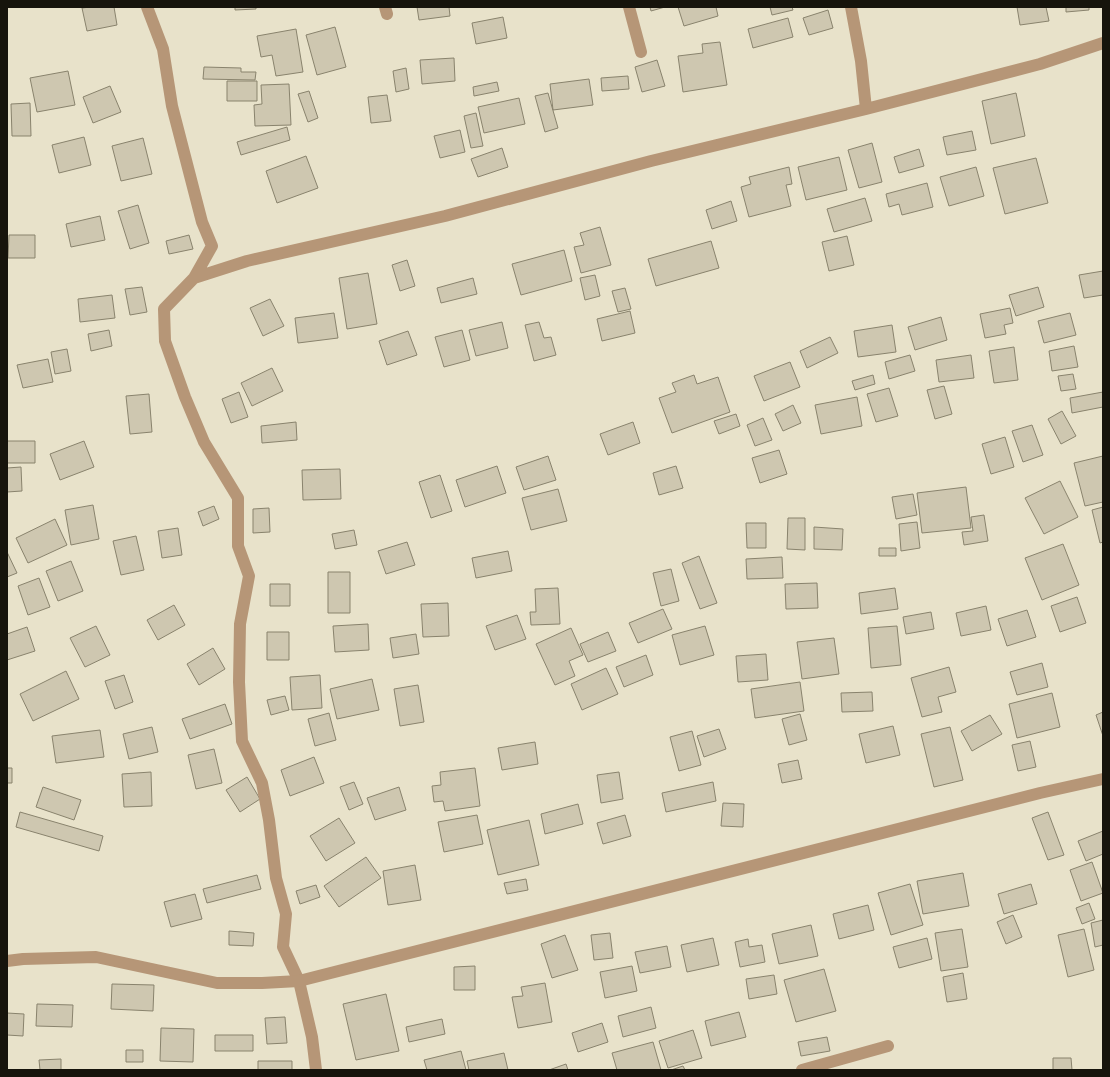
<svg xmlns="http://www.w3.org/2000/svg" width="1110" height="1077" font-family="'Archivo Narrow',sans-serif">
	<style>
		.building { fill: #cec7b0; stroke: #89836d }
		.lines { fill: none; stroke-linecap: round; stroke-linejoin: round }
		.minor { stroke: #b69677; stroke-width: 12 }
		.tertiary { stroke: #b69677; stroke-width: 12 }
	</style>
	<rect width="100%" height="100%" fill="#e8e2ca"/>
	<!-- building -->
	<path class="building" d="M90 7H114L117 25 87 31 82 8Z
		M235 7H256V9L235 10Z
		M417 7H449L450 16 419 20Z
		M650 7H665L651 11Z
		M678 7H716L718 16 684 26Z
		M770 7H792L793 10 772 15Z
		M1017 7H1046L1049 21 1020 25Z
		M1066 7H1089V10L1066 12Z
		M828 10 833 28 809 35 803 18Z
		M503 17 507 38 476 44 472 23Z
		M788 18 793 37 753 48 748 29Z
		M335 27 346 67 317 75 306 35Z
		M296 29 303 72 276 76 272 55 261 57 257 36Z
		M720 42 727 85 683 92 678 56 703 53 702 44Z
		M454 58 455 81 422 84 420 60Z
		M657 60 665 86 642 92 635 67Z
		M204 67 241 68V72H256L255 80 203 79Z
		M406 68 409 89 396 92 393 71Z
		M68 71 75 105 37 112 30 78Z
		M628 76 629 89 602 91 601 78Z
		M589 79 593 105 553 110 550 84Z
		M227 81H257V101H227Z
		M497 82 499 91 474 96 473 87Z
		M289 84 291 125 255 126 254 105 262 104 261 85Z
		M110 86 121 112 93 123 83 97Z
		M309 91 318 118 308 122 298 94Z
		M548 93 558 128 545 132 535 96Z
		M1016 93 1025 136 991 144 982 101Z
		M387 95 391 121 371 123 368 97Z
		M519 98 525 124 484 133 478 107Z
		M30 103 31 136H12L11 104Z
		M476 113 483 146 471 148 464 116Z
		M287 127 290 140 241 155 237 142Z
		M460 130 465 152 440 158 434 136Z
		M972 131 976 150 947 155 943 137Z
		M84 137 91 165 59 173 52 145Z
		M143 138 152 174 121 181 112 146Z
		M872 143 882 182 859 188 848 150Z
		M502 148 508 167 478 177 471 159Z
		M919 149 924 166 899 173 894 157Z
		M306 156 318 188 277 203 266 171Z
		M839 157 847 190 806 200 798 167Z
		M1036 158 1048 203 1005 214 993 168Z
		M789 167 792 184 786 185 791 206 749 217 741 187 751 184 749 177Z
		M976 167 984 196 949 206 940 177Z
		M927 183 933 207 902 215 899 204 889 207 886 194Z
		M865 198 872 221 834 232 827 209Z
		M731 201 737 221 712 229 706 210Z
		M138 205 149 243 130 249 118 211Z
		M100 216 105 240 71 247 66 224Z
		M600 227 611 265 581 273 574 247 584 245 580 233Z
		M9 235H35V258H8Z
		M189 235 193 249 169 254 166 241Z
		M847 236 854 265 829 271 822 242Z
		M711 241 719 268 656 286 648 259Z
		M564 250 572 281 521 295 512 264Z
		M407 260 415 286 400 291 392 265Z
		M1103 271V295L1084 298 1079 275Z
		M368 273 377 324 347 329 339 278Z
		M595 275 600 296 585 300 580 278Z
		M473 278 477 294 441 303 437 288Z
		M142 287 147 312 130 315 125 289Z
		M1038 287 1044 307 1016 316 1009 295Z
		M625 288 631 309 618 312 612 291Z
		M112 295 115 318 80 322 78 299Z
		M270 299 284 326 263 336 250 308Z
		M1010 308 1013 323 1004 325 1006 334 985 338 980 314Z
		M630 311 635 333 602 341 597 319Z
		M334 313 338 338 298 343 295 318Z
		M1070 313 1076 335 1044 343 1038 321Z
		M941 317 947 340 915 350 908 327Z
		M502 322 508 348 476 356 469 330Z
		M539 322 544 338 551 337 556 355 534 361 525 325Z
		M892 325 896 352 858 357 854 331Z
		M109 330 112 346 91 351 88 334Z
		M462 330 470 360 444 367 435 337Z
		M408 331 417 355 387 365 379 341Z
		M830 337 838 353 807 368 800 351Z
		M1074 346 1078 367 1052 371 1049 351Z
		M1014 347 1018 380 994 383 989 351Z
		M67 349 71 371 55 374 51 352Z
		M910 355 915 371 889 379 885 362Z
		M971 355 974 378 939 382 936 360Z
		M48 359 53 382 23 388 17 365Z
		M790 362 800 387 764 401 754 376Z
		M272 368 283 391 252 406 241 383Z
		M1073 374 1076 389 1061 391 1058 376Z
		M694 375 697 384 718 377 730 412 672 433 659 398 676 392 672 383Z
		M873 375 875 384 855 390 852 381Z
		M944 386 952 414 935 419 927 390Z
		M889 388 898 416 876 422 867 394Z
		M239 392 248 417 231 423 222 399Z
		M1103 392V407L1072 413 1070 398Z
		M149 394 152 432 130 434 126 396Z
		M857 397 862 426 821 434 815 405Z
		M793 405 801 423 783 431 775 414Z
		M1062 411 1076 436 1061 444 1048 419Z
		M736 414 740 426 719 434 714 421Z
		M763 418 772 440 755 446 747 425Z
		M296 422 297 440 262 443 261 426Z
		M633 422 640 443 608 455 600 434Z
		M1032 425 1043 455 1023 462 1012 431Z
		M1005 437 1014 467 991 474 982 444Z
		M7 441H35V463H7Z
		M84 441 94 467 60 480 50 454Z
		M779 450 787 474 760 483 752 458Z
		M548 456 556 480 524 490 516 467Z
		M1103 456V502L1085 506 1074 463Z
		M497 466 506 493 465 507 456 480Z
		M676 466 683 488 659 495 653 473Z
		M21 467 22 491 7 492V468Z
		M340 469 341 499 303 500 302 470Z
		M440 475 452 511 431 518 419 482Z
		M1060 481 1078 517 1044 534 1025 498Z
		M966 487 971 528 922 533 917 493Z
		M558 489 567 521 531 530 522 498Z
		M913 494 917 515 896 519 892 497Z
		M93 505 99 539 71 545 65 510Z
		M214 506 219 519 203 526 198 512Z
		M1103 507V542L1100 543 1092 510Z
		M269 508 270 532 253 533V509Z
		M984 515 988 541 964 545 962 532 973 531 971 517Z
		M788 518H805V550L787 549Z
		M55 519 67 545 28 563 16 538Z
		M917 522 920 548 901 551 899 524Z
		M746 523H766V548H747Z
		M814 527 843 529 842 550 814 549Z
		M178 528 182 555 162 558 158 531Z
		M354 530 357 545 335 549 332 534Z
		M136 536 144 570 121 575 113 541Z
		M407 542 415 565 386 574 378 551Z
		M1063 544 1079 585 1042 600 1025 558Z
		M879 548H896V556H879Z
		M508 551 512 571 476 578 472 558Z
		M7 552 17 573 7 577Z
		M699 556 717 603 700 609 682 563Z
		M782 557 783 578 747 579 746 559Z
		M71 561 83 591 58 601 46 571Z
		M671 569 679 601 661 606 653 573Z
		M328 572H350V613H328Z
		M39 578 50 607 28 615 18 586Z
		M817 583 818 608 786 609 785 584Z
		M270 584H290V606H270Z
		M558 588 560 624 531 625 530 612H536L535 589Z
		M895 588 898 609 861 614 859 593Z
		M1077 597 1086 623 1060 632 1051 606Z
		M448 603 449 636 423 637 421 604Z
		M174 605 185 625 158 640 147 620Z
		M986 606 991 630 961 636 956 613Z
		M663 609 672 629 638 643 629 623Z
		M1027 610 1036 637 1007 646 998 619Z
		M931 612 934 629 906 634 903 617Z
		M517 615 526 639 495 650 486 626Z
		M368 624 369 650 335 652 333 626Z
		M96 626 110 655 85 667 70 638Z
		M705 626 714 655 680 665 672 635Z
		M897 626 901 665 871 668 868 628Z
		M27 627 35 651 7 660V634Z
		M571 628 583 655 569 661 575 676 555 685 536 644Z
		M267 632H289V660H267Z
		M608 632 616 651 588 662 580 644Z
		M416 634 419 654 393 658 390 638Z
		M834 638 839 674 802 679 797 642Z
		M213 648 225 669 199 685 187 664Z
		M766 654 768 680 738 682 736 656Z
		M646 655 653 675 624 687 616 667Z
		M1042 663 1048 687 1017 695 1010 672Z
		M949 667 956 692 938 697 942 712 922 717 911 678Z
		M606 668 618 694 582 710 571 684Z
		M66 671 79 699 33 721 20 694Z
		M124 675 133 702 115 709 105 681Z
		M320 675 322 708 292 710 290 677Z
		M372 679 379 710 337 719 330 689Z
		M800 682 804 711 755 718 751 689Z
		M418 685 424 722 400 726 394 689Z
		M872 692 873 711 842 712 841 693Z
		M1052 693 1060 727 1017 738 1009 704Z
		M285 696 289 710 271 715 267 700Z
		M225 704 232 724 190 739 182 719Z
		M1103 712V736L1096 715Z
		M329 713 336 740 315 746 308 719Z
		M800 714 807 740 789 745 782 719Z
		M990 715 1002 734 972 751 961 731Z
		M893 726 900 755 866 763 859 734Z
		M152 727 158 752 129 759 123 734Z
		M950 727 963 780 934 787 921 734Z
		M719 729 726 749 704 757 697 736Z
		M100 730 104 757 56 763 52 736Z
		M692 731 701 765 679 771 670 737Z
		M1030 741 1036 767 1018 771 1012 745Z
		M535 742 538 764 502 770 498 748Z
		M214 749 222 783 196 789 188 755Z
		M314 757 324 783 290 796 281 770Z
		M798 760 802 779 782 783 778 764Z
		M7 768H12V783H7Z
		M475 768 480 806 445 811 443 801 434 802 432 786 441 785 440 772Z
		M151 772 152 806 124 807 122 774Z
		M619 772 623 799 601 803 597 775Z
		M247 777 260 799 240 812 226 790Z
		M354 782 363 804 349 810 340 787Z
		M713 782 716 801 666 812 662 793Z
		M43 787 81 800 74 820 36 807Z
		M399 787 406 810 375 820 367 798Z
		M723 803 744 804 743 827 721 826Z
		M578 804 583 824 545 834 541 814Z
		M20 812 103 836 99 851 16 827Z
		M1048 812 1064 855 1048 860 1032 818Z
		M477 815 483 844 444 852 438 822Z
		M625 815 631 836 603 844 597 823Z
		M339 818 355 843 326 861 310 836Z
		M529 820 539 865 498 875 487 830Z
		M1103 831V854L1086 861 1078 841Z
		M366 857 381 878 339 907 324 886Z
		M1092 862 1103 893 1081 901 1070 870Z
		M415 865 421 900 388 905 383 871Z
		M963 873 969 906 923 914 917 881Z
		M257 875 261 889 207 903 203 889Z
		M526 879 528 890 507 894 504 883Z
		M910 884 923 925 891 935 878 893Z
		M1031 884 1037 904 1004 914 998 894Z
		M316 885 320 897 300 904 296 891Z
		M195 894 202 919 171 927 164 902Z
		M1089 903 1095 919 1082 924 1076 908Z
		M868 905 874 930 839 939 833 914Z
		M1013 915 1022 937 1006 944 997 922Z
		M1103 920V945L1095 947 1091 923Z
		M811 925 818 956 779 964 772 934Z
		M962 929 968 967 941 971 935 933Z
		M1084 929 1094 970 1068 977 1058 935Z
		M229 931 254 933 253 946 229 945Z
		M610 933 613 958 594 960 591 935Z
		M565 935 578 970 552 978 541 944Z
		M713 938 719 965 687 972 681 945Z
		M927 938 932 959 899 968 893 947Z
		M748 939 749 947 762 945 765 962 740 967 735 942Z
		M667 946 671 967 640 973 635 952Z
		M475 966V990H454V967Z
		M632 966 637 991 605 998 600 972Z
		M824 969 836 1011 796 1022 784 980Z
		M963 973 967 999 947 1002 943 977Z
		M774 975 777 994 749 999 746 979Z
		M545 983 552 1022 518 1028 512 997 523 996 521 987Z
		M112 984 154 985 153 1011 111 1009Z
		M386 994 399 1051 356 1060 343 1004Z
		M37 1004 73 1005 72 1027 36 1026Z
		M651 1007 656 1028 623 1037 618 1016Z
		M739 1012 746 1037 711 1046 705 1021Z
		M7 1013 24 1014 23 1036 7 1035Z
		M285 1017 287 1043 267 1044 265 1018Z
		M442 1019 445 1034 409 1042 406 1027Z
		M602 1023 608 1042 578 1052 572 1033Z
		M161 1028 194 1029 193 1062 160 1061Z
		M693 1030 702 1058 668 1068 659 1041Z
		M215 1035H253V1051H215Z
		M827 1037 830 1051 801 1056 798 1042Z
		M653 1042 661 1070H617L612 1053Z
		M126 1050H143V1062H126Z
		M461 1051 466 1070H427L424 1060Z
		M504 1053 508 1070H469L467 1061Z
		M1053 1058H1071L1072 1070H1053Z
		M61 1059V1070H40L39 1060Z
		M258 1061H292V1070H258Z
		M566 1064 568 1070H549Z
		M683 1066 685 1070H671Z"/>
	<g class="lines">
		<!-- minor -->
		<path class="minor" d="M147 7 163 49 172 106 202 222 212 246 194 278 164 309 165 341 185 397 204 442 238 498V546L249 576 240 624 239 682 242 741 262 783 269 820 276 878 286 914 283 947 299 981 312 1037 316 1070
			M385 7 387 14
			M629 7 641 52
			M851 7 861 61 866 109
			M194 278 247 261 445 216 651 161 866 109 1040 64 1103 43
			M802 1070 888 1046"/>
		<!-- tertiary -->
		<path class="tertiary" d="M7 961 23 959 96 957 217 983H262L299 981 1040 793 1103 779"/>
	</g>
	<!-- border -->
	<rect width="1110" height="1077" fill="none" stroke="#16140c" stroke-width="16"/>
</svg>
